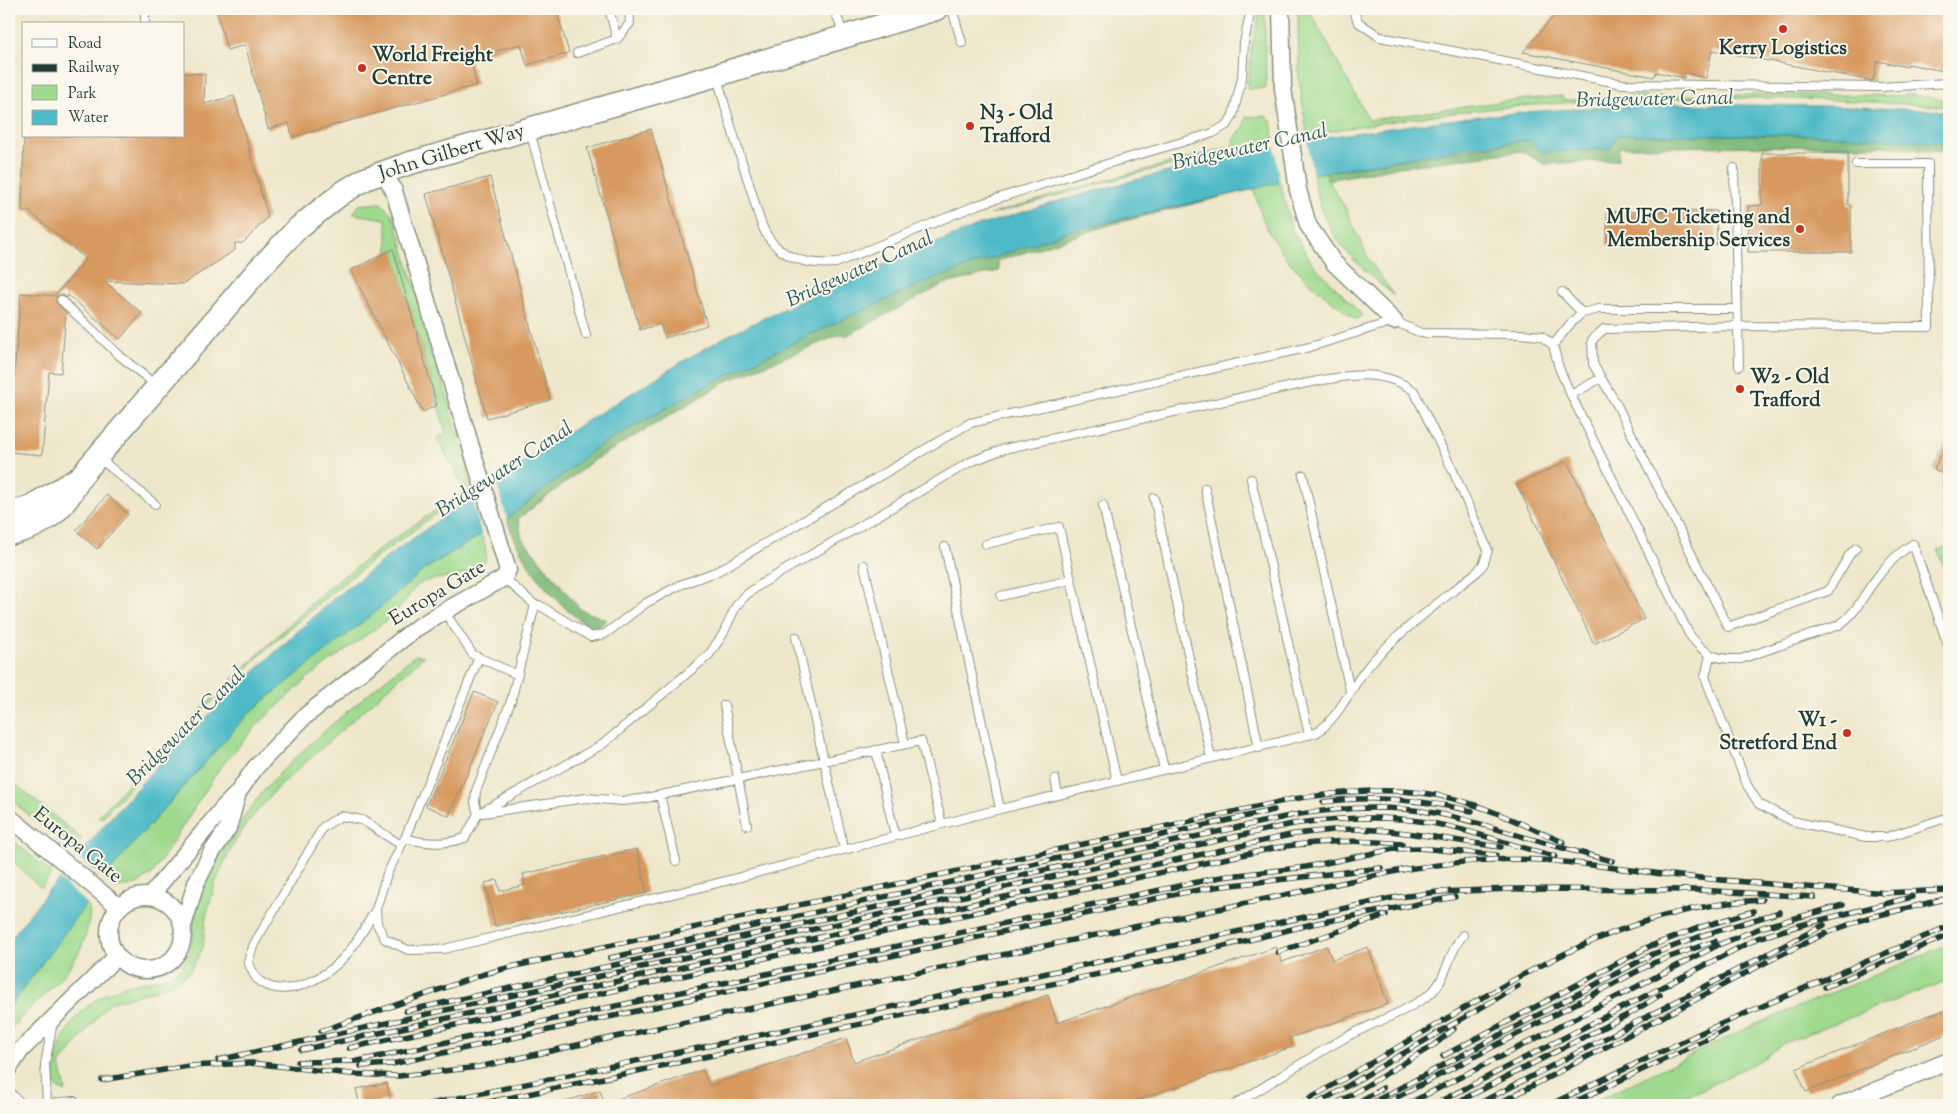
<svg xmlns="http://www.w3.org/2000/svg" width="1958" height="1114" font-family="'Sorts Mill Goudy',serif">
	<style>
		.green { fill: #9fda8e; stroke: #5f8c61 }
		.forest { fill: #7fba79; stroke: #4f7c56 }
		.water { fill: #4dbac7; stroke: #367c7e }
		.pier { fill: #efe7cb }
		.building { fill: #d7995f }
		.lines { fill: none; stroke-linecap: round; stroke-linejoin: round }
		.lane-casing { stroke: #879280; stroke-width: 10 }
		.street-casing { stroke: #879280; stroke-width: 19 }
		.secondary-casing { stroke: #879280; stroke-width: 25 }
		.lane { stroke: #fff; stroke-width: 8 }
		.street { stroke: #fff; stroke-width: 16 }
		.secondary { stroke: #fff; stroke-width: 22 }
		.rail-casing { stroke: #1f3d34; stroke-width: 5.5 }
		.rail { stroke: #fbf7ec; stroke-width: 4; stroke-dasharray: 11; stroke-linecap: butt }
		.poi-dot { fill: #c8321e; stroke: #fbf7ec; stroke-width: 2 }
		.labels { text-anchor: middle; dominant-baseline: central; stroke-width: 4; stroke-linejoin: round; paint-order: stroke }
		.poi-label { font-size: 20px; font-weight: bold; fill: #1f3d34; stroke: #fbf7ec; text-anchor: start }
		.street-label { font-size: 20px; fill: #1f3d34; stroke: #fbf7ec }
		.water-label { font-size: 21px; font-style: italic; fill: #2a5c59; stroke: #fbf7ec }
	</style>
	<rect width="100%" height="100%" fill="#fbf7ec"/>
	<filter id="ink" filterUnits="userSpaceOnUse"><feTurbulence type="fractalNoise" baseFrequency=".02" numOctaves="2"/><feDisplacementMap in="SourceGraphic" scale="10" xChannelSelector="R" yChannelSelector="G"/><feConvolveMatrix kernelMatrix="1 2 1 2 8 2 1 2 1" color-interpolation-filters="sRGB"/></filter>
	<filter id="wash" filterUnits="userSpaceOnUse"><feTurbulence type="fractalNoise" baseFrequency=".0096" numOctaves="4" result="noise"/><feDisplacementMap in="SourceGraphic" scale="20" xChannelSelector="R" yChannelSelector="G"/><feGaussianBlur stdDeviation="1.12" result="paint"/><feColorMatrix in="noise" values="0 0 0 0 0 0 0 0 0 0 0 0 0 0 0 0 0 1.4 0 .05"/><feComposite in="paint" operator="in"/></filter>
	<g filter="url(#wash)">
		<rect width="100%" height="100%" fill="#efe7cb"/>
		<!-- green -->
		<path class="green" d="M1261 9H1265L1266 88 1247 89 1252 44Z
			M1298 9H1312L1313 17 1369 120 1507 101 1562 96 1563 100C1676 94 1789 94 1902 96L1905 94 1949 100V107C1821 97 1691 95 1563 103 1477 108 1392 120 1307 135L1299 78Z
			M1266 116 1271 121 1274 140 1131 175 990 215 1073 189 1234 146 1233 139 1244 127 1246 117Z
			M1326 172 1328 180 1346 209 1368 258 1394 296C1350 258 1321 234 1313 174Z
			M1280 182 1292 230 1312 263 1362 315 1356 320C1326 296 1291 271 1271 236 1263 222 1258 206 1254 189Z
			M381 203 391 213 396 223 469 471 467 472 471 490C448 503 427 521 406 536 293 616 193 716 101 819L98 817 149 760 325 590 388 543 465 490 437 438 446 433 393 250 388 252 386 219 353 214 359 205Z
			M1949 438V546C1943 522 1939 499 1944 475L1934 469Z
			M482 534C483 541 487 550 486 557 483 578 435 576 421 583 410 589 403 608 391 617L309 677 259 723 219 769 153 873C137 886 122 894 104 879L117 862 249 713 370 616 425 569Z
			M1949 546V581L1938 550Z
			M415 655 424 656 275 790 247 823 230 850 216 881 206 916 203 948 190 971 174 983 159 989 109 1003 60 1064 66 1092 57 1088C52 1074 56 1058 61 1044 74 1009 105 989 140 982 154 980 168 979 179 968 196 952 190 940 194 920 197 900 205 881 215 864 232 834 252 802 276 777 319 733 367 695 415 655Z
			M9 779 82 839 71 851 9 798Z
			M9 837 52 873 41 888 9 858Z
			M86 903C91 910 90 916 88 925 80 973 37 996 9 1031V1008Z
			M1949 944V980L1784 1043 1761 1060 1670 1105H1587L1747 1028Z"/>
		<!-- forest -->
		<path class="forest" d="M1618 135H1827L1922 141 1949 145V153L1884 146 1619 147 1618 160 1544 164 1522 151 1392 168 1328 180 1326 172 1529 140Z
			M1254 189 1116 223 998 261 999 271 944 284 846 336 844 334 837 336 729 380 593 461 518 519 522 538 580 609 607 620 595 630C555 607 521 563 507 519L594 449 702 388 805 337 923 283 1069 231Z"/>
		<!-- water -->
		<path class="water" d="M1660 104 1830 106 1949 111V145L1922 141 1827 135H1618L1609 149 1542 152 1529 140 1472 147 1313 174 1254 189 1069 231 923 283 805 337 702 388 594 449 507 519 425 569 370 616 249 713 117 862 9 1008V941L47 892 59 880 106 823 156 767 232 692 332 600 394 552 454 509 582 424 685 360 725 337 774 313 875 268 978 226 1059 201 1138 179 1275 147 1325 137 1470 117 1541 111Z"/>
		<!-- pier -->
		<path class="pier" d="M1307 138 1313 177 1280 184 1274 144Z
			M495 479 508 522 482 537 472 494Z
			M76 855 106 880 88 905 58 878Z"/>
		<g id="blocks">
			<!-- building -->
			<path class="building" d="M216 9H556L569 53 527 65 521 44 470 58 477 85 292 137 289 123 268 129 245 45 227 50Z
				M1560 9H1949V72L1908 64V67L1877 61 1873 81 1712 50 1706 78 1685 73 1684 78 1656 72 1654 77 1523 52Z
				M184 73 205 74 204 104 234 96 268 217 243 243H235V250L183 284 104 281 142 313 120 339 68 295 67 298 62 294 57 296 56 302 66 312 61 373 49 372 42 455 9 452V433L21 293 55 296 86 259 29 211H22L24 136H184Z
				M651 129 707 325 665 338 660 324 640 330 587 148Z
				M1762 153H1848V205H1851V252H1748V206L1762 205Z
				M490 177 550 400 487 418 426 194Z
				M1716 211 1717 244 1607 245V212Z
				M393 249 437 405 423 412 351 270Z
				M1949 438V477L1934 469Z
				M1567 461 1644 619 1594 644 1517 485Z
				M107 495 128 514 97 549 76 530Z
				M474 692 498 702 449 816 426 806Z
				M637 849 647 893 495 926 485 883 497 880 500 891 525 885 523 874Z
				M1327 946 1332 960 1368 947 1388 1004 1289 1038 1292 1047 1123 1105H1058L1056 1099 1039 1105H607L606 1103 703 1070 709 1086 846 1038 854 1062 1048 995 1057 1023 1276 947 1282 962Z
				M1949 1009V1033L1806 1092 1796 1069 1927 1016Z
				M387 1083 390 1100 360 1105 356 1089Z
				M600 1090 605 1105H561V1103Z"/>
		</g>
	</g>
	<g filter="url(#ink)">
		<use href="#blocks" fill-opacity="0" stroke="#879280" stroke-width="1"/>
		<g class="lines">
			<!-- lane casing -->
			<g class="lane-casing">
				<path id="lane" d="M609 9 617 39
					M834 9 844 35
					M952 9 962 43
					M1353 9 1358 22 1380 37 1623 84 1881 87 1949 83
					M145 24V9
					M577 53 617 39 630 23 629 9
					M717 76C727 115 739 153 751 190 756 205 759 224 768 237 784 260 811 265 836 263L977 205 1093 168 1213 133 1228 124 1233 115 1242 78 1244 43 1251 9
					M530 131 586 335
					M1734 168 1739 366
					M1562 292 1582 313
					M61 300 120 356 157 386
					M1553 345 1571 323 1582 313 1599 309H1737
					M1571 395 1601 378
					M99 458 155 504
					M1303 475 1350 691
					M1251 479 1309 735
					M1205 488 1259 748
					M1154 498 1211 758
					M1103 505 1164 769
					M986 544 1059 527 1117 781
					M945 547 1000 809
					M1856 548 1850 554 1828 591 1728 627 1617 405 1593 364 1592 340 1604 329 1738 326 1929 327 1928 164H1856
					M864 565 905 744
					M504 578 535 605H539L591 637 605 634 646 603 680 585 718 571 970 423 1310 347 1394 321 1421 333 1521 334 1541 336 1553 345 1559 368 1571 395 1689 634C1705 655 1714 660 1741 659L1839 625C1857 613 1863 595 1876 579 1886 565 1898 553 1913 544L1949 648
					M1001 596 1071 580
					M444 611 473 655 518 675
					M796 637 844 849
					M1710 656 1705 677 1747 785 1759 804 1792 821 1866 837H1887L1949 817
					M724 705 747 825
					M876 750 895 836
					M1055 779 1058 795
					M660 795 676 861
					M483 813 586 798 622 801 641 799 921 741 942 824
					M478 814 475 803 476 791 511 701 535 605
					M405 838C425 844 444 845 465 838L478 814 603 744 709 655 723 634 736 606 746 595 761 584 970 462 1004 449 1298 385C1338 377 1379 365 1414 391L1454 473 1488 550 1484 563 1478 571C1441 601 1402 629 1370 664 1351 686 1340 717 1316 733L988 812 710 885 444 949 408 950 385 939 377 924 376 909 387 874 405 838 479 657
					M376 909C367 924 358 941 347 954 327 977 285 1003 257 979 253 975 251 967 248 962L254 944 323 827 341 816 362 820 401 845
					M9 1092 23 1105
					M29 1105 74 1101
					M47 1105 45 1064 53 1022
					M1234 1105C1272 1082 1309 1058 1348 1036 1375 1022 1406 1012 1430 994 1447 980 1448 952 1463 935"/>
			</g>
			<!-- street casing -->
			<g class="street-casing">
				<path id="street" d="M1281 9 1283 88 1298 190 1308 225 1334 263 1394 321
					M9 817 119 907
					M150 896 223 808 237 794 255 768 304 717 415 629 436 616 504 578 508 570 394 191 384 172
					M109 933a37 37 0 1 1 74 0a37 37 0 1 1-74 0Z
					M183 926 196 883 212 852 228 828 237 796
					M9 1068 21 1050 117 956
					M1840 1105 1949 1061"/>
			</g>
			<!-- secondary casing -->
			<g class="secondary-casing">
				<path id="secondary" d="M9 514 30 507 79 478
					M9 534C44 527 65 509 80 477L259 269 298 228 342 193 365 179 407 164 717 75 936 9"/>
			</g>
			<!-- lane -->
			<use href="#lane" class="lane"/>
			<!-- street -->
			<use href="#street" class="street"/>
			<!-- secondary -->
			<use href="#secondary" class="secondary"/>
			<!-- rail casing -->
			<g class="rail-casing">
				<path id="rail" d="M1323 802C1372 795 1424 800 1472 811
					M1882 893 1949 890
					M1278 952 1386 915
					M610 958 1274 810
					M1825 987 1949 935
					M406 1011 1294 815C1341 807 1388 805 1435 813 1468 819 1499 830 1531 839 1558 847 1585 854 1612 861
					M321 1031 484 974 515 966 1293 799C1342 792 1391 786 1441 796 1483 804 1523 825 1563 842
					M349 1048 1274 848C1317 841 1359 839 1402 844
					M301 1050 1295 834C1315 832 1336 829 1356 829 1405 830 1454 841 1501 847
					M1443 1056 1648 947 1698 928 1754 911
					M218 1060 1293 824C1337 818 1382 815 1426 822 1470 829 1511 846 1555 856
					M298 1062 358 1061 1221 877 1306 867 1394 849 1419 848 1496 855
					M361 1066 392 1064 1177 894 1215 887 1381 868
					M102 1080 189 1066 251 1063 351 1074 399 1076 479 1067 573 1046 1407 869C1451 863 1496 857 1540 860 1587 863 1633 871 1680 876 1749 883 1819 888 1888 893
					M1386 1103 1653 963 1715 941
					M425 1105 799 1027 1392 898 1438 892 1512 889 1699 890 1814 897
					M475 1105 1185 956 1312 924 1455 897
					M1299 1105C1348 1076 1397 1048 1446 1019 1547 959 1642 906 1762 900
					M1315 1105 1518 986
					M1334 1105 1434 1045 1454 1029
					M1353 1105 1383 1088
					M1368 1105 1653 954 1704 935 1780 912
					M1406 1105 1718 945 1763 927 1843 905
					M1433 1105 1758 938 1801 925 1912 897
					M1452 1105 1631 1013 1660 995
					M1476 1105 1824 925
					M1496 1105 1774 958 1826 933 1867 918 1949 898
					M1549 1105 1707 1030 1949 926
					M1568 1105 1726 1030"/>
			</g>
			<!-- rail -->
			<use href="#rail" class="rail"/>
		</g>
	</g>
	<!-- markers -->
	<g class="poi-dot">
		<circle cx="1783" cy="29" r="5"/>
		<circle cx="362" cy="68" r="5"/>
		<circle cx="970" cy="126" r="5"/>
		<circle cx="1800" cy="229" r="5"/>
		<circle cx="1740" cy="389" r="5"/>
		<circle cx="1847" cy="733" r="5"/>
	</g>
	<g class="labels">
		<!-- poi labels -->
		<g class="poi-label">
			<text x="1783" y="49" text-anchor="middle">Kerry Logistics</text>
			<text x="372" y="56">World Freight<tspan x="372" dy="23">Centre</tspan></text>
			<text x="980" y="114">N3 - Old<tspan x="980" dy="23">Trafford</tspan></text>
			<text x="1790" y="218" text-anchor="end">MUFC Ticketing and<tspan x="1790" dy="23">Membership Services</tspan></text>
			<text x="1750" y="378">W2 - Old<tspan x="1750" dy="23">Trafford</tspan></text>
			<text x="1837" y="721" text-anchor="end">W1 -<tspan x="1837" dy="23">Stretford End</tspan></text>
		</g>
		<!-- street labels -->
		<g class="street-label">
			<text transform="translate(452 153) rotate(-17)">John Gilbert Way</text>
			<text transform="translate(438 594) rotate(-31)">Europa Gate</text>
			<text transform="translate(77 846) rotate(39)">Europa Gate</text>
		</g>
		<!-- water labels -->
		<g class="water-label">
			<text transform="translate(1655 100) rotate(-1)">Bridgewater Canal</text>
			<text transform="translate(1250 148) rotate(-12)">Bridgewater Canal</text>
			<text transform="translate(860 270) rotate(-24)">Bridgewater Canal</text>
			<text transform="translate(505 470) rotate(-33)">Bridgewater Canal</text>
			<text transform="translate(187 727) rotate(-45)">Bridgewater Canal</text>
		</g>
	</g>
	<!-- margin -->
	<rect width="1958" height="1114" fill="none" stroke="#fbf7ec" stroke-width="30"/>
	<!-- legend -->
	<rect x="22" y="22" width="162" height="115" fill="#fbf7ec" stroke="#a3ada2"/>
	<rect x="32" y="39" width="25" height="8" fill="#ffffff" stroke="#a3ada2"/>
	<text x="68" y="48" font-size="15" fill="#1f3d34">Road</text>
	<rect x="32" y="64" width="25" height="8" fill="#1f3d34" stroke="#a3ada2"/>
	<text x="68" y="72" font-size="15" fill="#1f3d34">Railway</text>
	<rect x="32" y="85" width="25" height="15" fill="#9fda8e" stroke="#a3ada2"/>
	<text x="68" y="98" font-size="15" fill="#1f3d34">Park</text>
	<rect x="32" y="110" width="25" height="15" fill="#4dbac7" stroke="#a3ada2"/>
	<text x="68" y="122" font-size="15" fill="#1f3d34">Water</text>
</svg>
